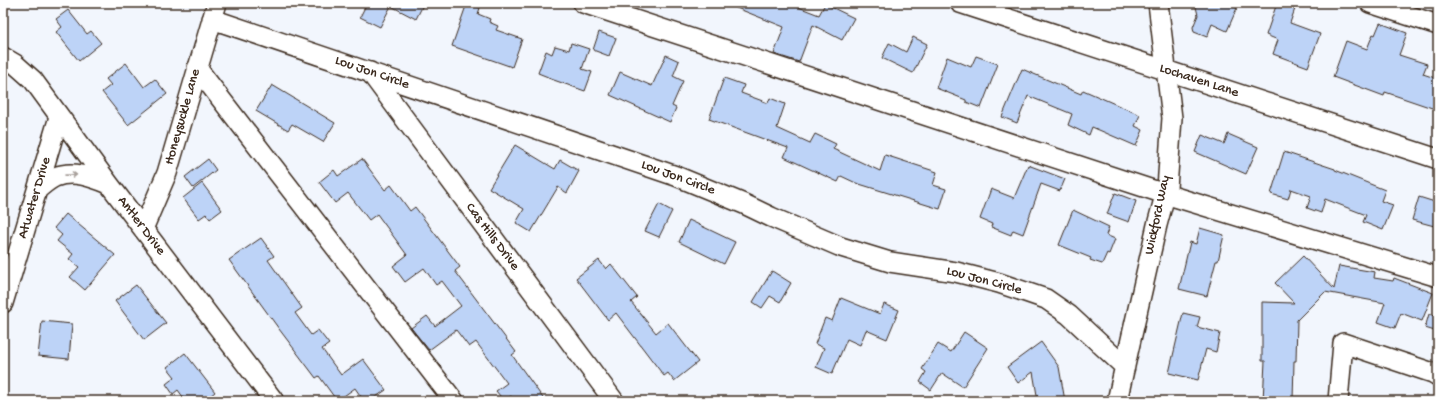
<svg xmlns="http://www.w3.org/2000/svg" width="1441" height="404" font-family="'Gochi Hand',sans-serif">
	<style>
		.building { fill: #bdd3f7; stroke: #3b2a1e }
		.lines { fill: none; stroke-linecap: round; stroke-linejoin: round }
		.minor-casing { stroke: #3b2a1e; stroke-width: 22 }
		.minor { stroke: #fff; stroke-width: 19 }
		.oneway { stroke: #a79f9a }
		.labels { text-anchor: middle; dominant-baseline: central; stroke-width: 3; stroke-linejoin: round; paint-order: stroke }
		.street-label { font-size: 14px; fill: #3b2a1e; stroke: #fff }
	</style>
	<rect width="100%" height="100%" fill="#f2f6fd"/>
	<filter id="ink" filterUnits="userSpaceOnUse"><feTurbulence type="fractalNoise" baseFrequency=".025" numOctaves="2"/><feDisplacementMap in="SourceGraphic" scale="8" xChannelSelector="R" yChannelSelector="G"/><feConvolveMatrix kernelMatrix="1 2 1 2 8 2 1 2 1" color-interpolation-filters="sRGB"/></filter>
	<g filter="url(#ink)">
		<!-- building -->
		<path class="building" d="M367 3H424L416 19 391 6 380 27 360 17Z
			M467 3 480 8 478 14 490 19 489 22 498 26 496 30 522 39 512 67 452 46Z
			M724 3H788L819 15 825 4 854 18 842 40 813 25 799 62 774 54 784 27Z
			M1195 3H1225L1237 8 1227 31 1212 24 1207 37 1194 32 1193 27 1198 15Z
			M1277 3H1297L1290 23 1320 34 1308 67 1273 54 1278 40 1266 35Z
			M68 10 87 34 91 31 101 43 79 61 56 32 62 27 56 19Z
			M1380 23 1407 33 1399 55 1427 64 1423 74 1438 79V110L1385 92 1384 96 1333 77 1346 41 1367 49 1373 34 1375 35Z
			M599 32 616 38 609 56 593 50Z
			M913 37 927 44 913 73 882 58 889 43 906 52Z
			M571 43 589 49 582 69 592 72 585 91 548 78V77L538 73 546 51 552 54 555 46 569 50Z
			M666 55 679 61 673 76 683 81 672 106 676 108 670 122 610 95 620 72 652 86Z
			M976 56 998 64 981 108 966 102V100L936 88 947 57 971 67Z
			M126 63 144 87 155 79 167 94 128 125 102 92 111 85 106 79Z
			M1022 69 1081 94 1083 90 1140 115 1135 126 1143 130 1136 146 1092 127 1089 135 1068 125 1072 114 1028 96 1017 123 1002 117Z
			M724 78 744 85 741 93 768 103 770 98 785 104 777 128 810 143 815 134 836 144 833 149 880 171 885 155 937 172 933 185 946 189 940 209 856 183 841 176 838 182 784 157 788 148 709 119Z
			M272 85 335 123 323 142 292 124 288 130 256 111Z
			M1228 134 1258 147 1246 174 1195 152 1202 135 1224 144Z
			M515 145 555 169 560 160 579 171 567 193 558 187 531 232 516 223 524 209 489 188Z
			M1284 152 1335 169V170L1385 190 1381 201 1393 205 1383 230 1363 222 1366 215 1325 199 1321 213 1307 208 1311 196 1291 189 1288 199 1271 194Z
			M208 159 216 170 193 188 185 177Z
			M362 159 385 190 391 185 410 211 415 207 460 267 455 271 516 352 512 355 545 401H515L511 396 504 401 496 391 507 383 476 342 469 347 456 330 429 350 411 328 427 316 435 326 461 306 442 281 436 285 424 268 405 282 393 266 407 255 377 214 369 220 348 193 335 203 319 182 334 170 338 176Z
			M1028 165 1065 179 1060 191 1041 184 1023 234 1013 230 1011 235 991 227 992 224 980 219 991 189 1014 198Z
			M202 183 222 210 210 219 206 214 199 219 183 198Z
			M1115 193 1136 201 1129 222 1107 214Z
			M1419 197 1438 203V227L1412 220Z
			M659 204 672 211 659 237 645 231Z
			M1073 210 1109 227 1106 235 1115 239 1109 254 1107 253 1102 264 1090 260 1091 258 1059 245Z
			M66 214 115 255 85 290 70 277 79 267 69 259 73 254 57 241 62 235 54 228Z
			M689 220 735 242 724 264 679 242Z
			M1200 228 1224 235 1218 261H1216L1207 296 1179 289 1190 242 1196 244Z
			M261 238 274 256 268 260 302 308 295 313 311 335 318 330 329 344 322 349 341 375 363 359 386 390 370 401H364L355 388 337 401 319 376 316 378 279 329 229 260Z
			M1303 256 1334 289 1339 266 1375 272 1374 278 1393 281 1394 278 1433 293 1422 321 1401 313 1395 328 1378 322 1385 303 1325 292 1297 320 1296 361H1294L1293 401H1263L1265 361H1262V302L1294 303 1275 283Z
			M599 260 606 269 611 264 637 297 631 302 656 333 668 323 698 362 674 381 668 373 664 376 616 313 608 320 576 278Z
			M772 271 791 283 780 302 770 296 762 308 753 302Z
			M136 285 166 323 144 340 115 301Z
			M841 298 880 314 884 304 899 310 887 339 866 330 860 345 847 339 832 374 816 367 824 348 815 344 825 318 832 321Z
			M1183 313 1200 317 1197 327 1220 333 1216 352 1206 349 1198 380 1169 373Z
			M1429 314 1438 317V332L1425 328Z
			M42 321 72 324 69 359 38 356Z
			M964 332 988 348 963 387 942 373 931 390 920 382 926 372 922 369 938 344 951 352Z
			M1041 342 1059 367 1065 401H1038L1033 372 1018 383 1007 367Z
			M185 353 215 392 204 401H186L178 390 173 394 166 384 175 377 167 367Z"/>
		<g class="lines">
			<!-- minor casing -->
			<g class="minor-casing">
				<path id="minor" d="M583 3 1165 194 1438 277
					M960 3 1438 159
					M1370 3 1438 25
					M212 19 676 176 744 204 771 217 841 247 890 262 956 272 999 283 1046 299 1069 315 1125 367
					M3 57 15 64 33 80 109 184 274 401
					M197 68 454 401
					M370 72 614 401
					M37 190C42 186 48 180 55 177 73 170 92 177 109 184
					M143 229 167 173 217 3
					M3 303 59 117
					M1117 401 1157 225 1167 188 1172 118 1158 3
					M1338 401 1343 343 1433 373 1438 376"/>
			</g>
			<!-- minor -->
			<use href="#minor" class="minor"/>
		</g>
		<!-- one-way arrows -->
		<defs><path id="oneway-shaft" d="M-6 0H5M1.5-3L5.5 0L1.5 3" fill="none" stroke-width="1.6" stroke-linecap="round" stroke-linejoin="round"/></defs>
		<use class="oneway" href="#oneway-shaft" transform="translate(71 175) rotate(-1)"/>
	</g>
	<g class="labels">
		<!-- street labels -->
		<g class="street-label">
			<text transform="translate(372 73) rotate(19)">Lou Jon Circle</text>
			<text transform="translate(1199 81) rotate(18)">Lochaven Lane</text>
			<text transform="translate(183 117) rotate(-74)">Honeysuckle Lane</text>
			<text transform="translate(678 178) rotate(20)">Lou Jon Circle</text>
			<text transform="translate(35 198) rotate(-73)">Atwater Drive</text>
			<text transform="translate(1158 215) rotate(-78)">Wickford Way</text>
			<text transform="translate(141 226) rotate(53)">Antler Drive</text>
			<text transform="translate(492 237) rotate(53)">Cas Hills Drive</text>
			<text transform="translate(984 281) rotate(15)">Lou Jon Circle</text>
		</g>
	</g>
	<!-- margin -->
	<rect width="1441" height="404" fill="none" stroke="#fff" stroke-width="16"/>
	<rect x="8" y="8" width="1425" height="388" fill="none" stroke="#3b2a1e" stroke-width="1.5" filter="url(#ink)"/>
</svg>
